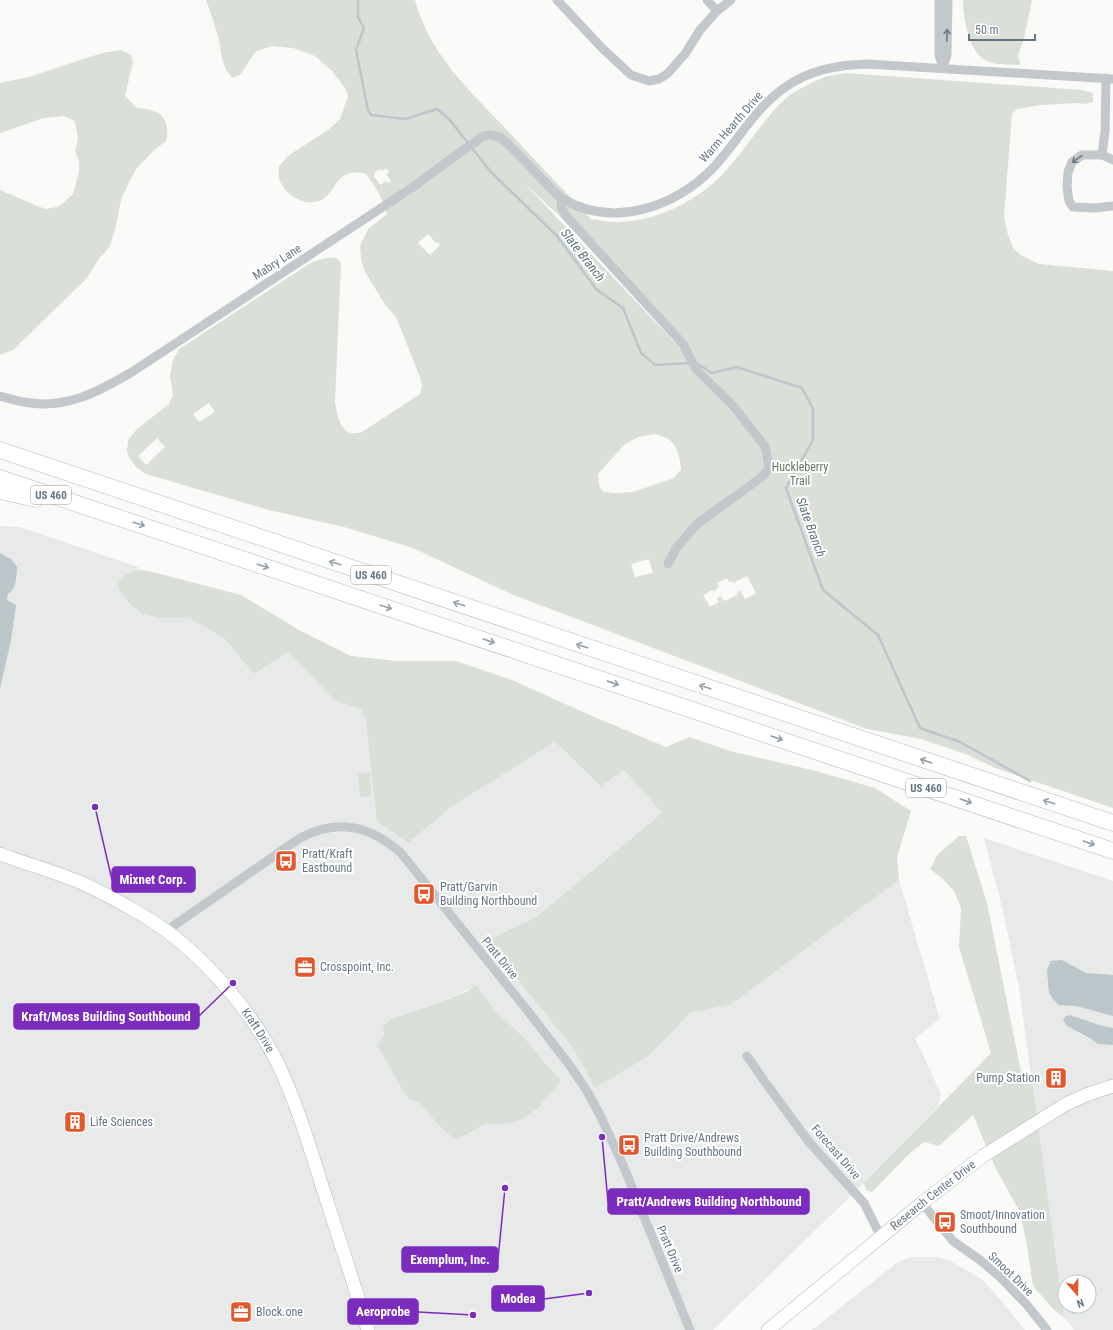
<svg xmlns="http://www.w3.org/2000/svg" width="1113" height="1330" font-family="'Roboto Condensed',sans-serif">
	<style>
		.built { fill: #e8e9e9; fill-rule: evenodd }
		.green { fill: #dadfd7; fill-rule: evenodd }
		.water { fill: #bbc7cb }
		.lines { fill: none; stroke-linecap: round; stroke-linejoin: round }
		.stream { stroke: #bbc7cb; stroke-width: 2.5 }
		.secondary-casing { stroke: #b3babf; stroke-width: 14 }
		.highway-casing { stroke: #b4b9bd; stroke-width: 17 }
		.street { stroke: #c3c8cc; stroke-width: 9 }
		.secondary { stroke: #fff; stroke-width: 13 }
		.highway { stroke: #fff; stroke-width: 16 }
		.oneway { stroke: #6a7a87 }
		.oneway2 { stroke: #939fa8 }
		.labels { text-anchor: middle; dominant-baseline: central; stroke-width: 4; stroke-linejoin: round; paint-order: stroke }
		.shield { fill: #fff; stroke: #939fa8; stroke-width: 1 }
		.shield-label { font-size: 11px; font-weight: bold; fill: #657683 }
		.street-label { font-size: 12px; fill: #657683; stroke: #fff }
		.park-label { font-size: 12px; fill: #687a64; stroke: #fff }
		.poi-label { font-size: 12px; fill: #657683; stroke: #fff; text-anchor: start }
		.water-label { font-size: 13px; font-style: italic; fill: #60757c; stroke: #fff }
		.leader { fill: none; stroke: #7b2cbf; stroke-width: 1.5 }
		.callout-dot { fill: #7b2cbf; stroke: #fff; stroke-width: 1.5 }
		.callout { fill: #7b2cbf; stroke: #7b2cbf; stroke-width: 1.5 }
		.callout-label { font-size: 13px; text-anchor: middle; font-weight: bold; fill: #fff }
	</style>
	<rect width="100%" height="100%" fill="#fafaf8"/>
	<!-- built -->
	<path class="built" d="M0 526 20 527 138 567 139 570 127 574 161 618H189L224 638 254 674 288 652 334 700 361 709 366 721 408 842 451 807 555 742 601 786 623 769 662 813 536 917 488 941 572 1047 595 1088 649 1056 690 1013 731 1003 899 880 940 1019 915 1038 941 1094 938 1106 864 1183 713 1330H0ZM476 986 496 1011 527 1041 550 1067 560 1081 497 1124H485L463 1136 443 1130 418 1102 377 1045 391 1019 439 1003Z
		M984 838 1113 881V1330H1074L1064 1317 1019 988 1002 907ZM1065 1282H1089V1306H1065Z
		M917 1257H938L948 1260 966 1270 983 1280 1003 1303 1025 1330H812L898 1262 908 1258Z"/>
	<!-- green -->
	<path class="green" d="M206 0H415C430 55 469 90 507 130 535 160 564 191 593 221V219C641 231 698 204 729 167 749 145 767 113 790 95 799 89 818 79 828 76 834 75 841 74 846 73L1082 90 1093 93V102L1086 104 1074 103 1041 105 1017 109 1012 114 1004 217 1007 232 1013 248 1022 256 1039 264 1113 271V808L995 768 968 755 921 739 867 729 511 594 413 548 344 527 269 510 146 474 136 467 129 457 127 451 128 440 137 429 169 404 173 395 170 376 173 360 179 349 309 264C318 260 326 257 336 258L341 263 335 402C338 419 341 438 362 432L420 394 422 386 421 380 396 317 386 306 365 272 361 259 360 246 368 229 387 214C382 197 376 187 365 173 357 172 350 171 342 177 334 183 332 195 321 200 306 208 284 195 279 178 278 175 279 170 279 166L289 155 328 130 340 119 348 96 345 88 332 71 315 56 293 48 272 46 255 52 241 74 233 78C220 67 222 48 217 33 214 22 210 11 206 0ZM386 168 389 172 386 174 391 181 388 183 386 181 380 185 374 176 375 175 374 173 380 169 382 171ZM525 184 591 245 685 342 700 366 716 382 762 442 761 446 687 360 682 350ZM428 234 436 243 438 242 440 245 430 255 418 243ZM209 403 215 412 199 422 193 414ZM654 434C675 438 679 449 681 469L674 478 633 492 615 493 604 492 599 486 598 474 624 445 638 437ZM157 438 165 447 146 465 138 456ZM649 559 653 573 635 577 631 564ZM747 576 756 593 745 599 740 590 737 592 738 594 725 601 720 596 717 598 719 602 710 607 703 595 713 590V592L716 590V589L719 587 717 583 727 578 729 582 732 581 733 583Z
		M963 0H1032L1024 38 1018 56 1021 65C1011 64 997 66 987 61 969 53 963 18 963 0Z
		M121 50 131 55 133 62 125 96C129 99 133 105 137 108 139 109 143 108 146 109 164 111 170 124 166 141L154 150 137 168 129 182 121 200 116 226 110 246 98 260 87 278 13 350 0 355V190L45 209 57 207 62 204 73 194 79 172V161L75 151 78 139 75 121 64 116 44 118 0 133V83L29 77 102 53Z
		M139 570 149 571 241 595 299 630 351 656 396 661H456L512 680 592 716 666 747 689 737 730 751 812 770 875 788 911 811 897 857 899 880 731 1004 690 1013 649 1056 595 1088 572 1047 487 941 536 917 662 813 624 770 601 786 555 742 451 807 408 843 377 821 366 721 361 709 334 700 288 652 254 674 224 638 189 618H161L143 614 127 601 118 588 119 581 127 574Z
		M370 773 371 796 360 797 358 774Z
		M959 836H966L987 903 1023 1081 1032 1080 1064 1317 1053 1309 1033 1286 1027 1246 1020 1212 996 1169 973 1115 939 1146 924 1142 910 1153 872 1192 866 1190 864 1183 991 1053 959 947 961 908 954 891 943 879 930 869 937 855Z
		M476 985 496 1011 527 1041 561 1081 537 1109 518 1121 497 1124H485L463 1136 455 1139 443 1130 418 1102 408 1099 377 1045 384 1034 383 1026 391 1019 439 1003 468 991Z"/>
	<!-- water -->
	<path class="water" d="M0 553 11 559 17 567C16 577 17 589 8 594L7 600 16 605 11 640 0 688Z
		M1062 960 1086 973 1113 975V1016L1076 1006 1059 1005 1053 999 1049 993 1047 970 1051 961Z
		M1069 1015C1083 1019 1099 1026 1113 1028V1045L1098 1044 1088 1037 1067 1026 1063 1020 1065 1017Z"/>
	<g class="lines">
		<!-- stream -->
		<path class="stream" d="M358 0V17L364 28 356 50 368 110 371 115 405 119 437 109 449 119 468 143
			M471 147 491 172 557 236 597 290 623 308 641 353 655 365 691 363
			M696 363 712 373 737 367 802 388 813 409V440L786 488 823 590 878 635 920 728 960 742 1030 781"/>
		<!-- secondary casing -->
		<g class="secondary-casing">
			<g id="secondary">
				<path id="s1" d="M0 854C27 864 55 872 82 883 102 892 120 902 139 913 195 945 248 1005 277 1062 297 1103 310 1148 324 1192 339 1238 354 1284 368 1330"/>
				<path id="s2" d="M768 1330 922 1203 983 1156 1066 1104 1086 1095 1113 1086"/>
			</g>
		</g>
		<!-- highway casing -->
		<g class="highway-casing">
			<path id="highway" d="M0 450 1113 823
				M0 478 1113 851
				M0 491 36 499"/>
		</g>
		<!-- street -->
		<path class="street" d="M557 0 602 48 631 75 649 81 659 79 667 74 685 54 700 30 717 11 731 0
			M707 0 717 11
			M939 0V55L943 68
			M943 68 947 55 948 0
			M1102 155 1105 132 1106 78
			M1113 160 1102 155H1082L1072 162 1068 172 1067 187 1069 201 1073 207 1094 208 1113 206
			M561 198 562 209 566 216 683 344 696 369 733 406 764 445 766 450 769 468 762 477 698 523 677 547 668 564
			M0 396C8 398 16 401 24 402 65 410 98 392 132 372L410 189 483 136 490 135 500 137C516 150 529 166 543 180 549 186 555 194 563 199 613 228 673 208 712 169 737 143 754 109 784 88 809 70 837 65 867 64L1113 79
			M166 931 300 838C337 818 371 826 401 853L527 1010 571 1067 587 1091 601 1117 623 1165 690 1330
			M747 1056 765 1082
			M768 1086 809 1142 864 1203 881 1237
			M922 1203 953 1241 980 1260 1000 1277 1027 1305 1047 1330"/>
		<!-- secondary -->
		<use href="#secondary" class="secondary"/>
		<!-- highway -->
		<use href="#highway" class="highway"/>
	</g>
	<!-- one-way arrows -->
	<defs><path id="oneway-shaft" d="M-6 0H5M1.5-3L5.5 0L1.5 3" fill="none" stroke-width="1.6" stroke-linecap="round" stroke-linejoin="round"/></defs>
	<g class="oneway">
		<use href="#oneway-shaft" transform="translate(947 35) rotate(-89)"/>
		<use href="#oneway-shaft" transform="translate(1077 159) rotate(145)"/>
	</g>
	<g class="oneway2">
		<use href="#oneway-shaft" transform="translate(139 524) rotate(18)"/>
		<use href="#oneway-shaft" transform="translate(335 563) rotate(-162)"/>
		<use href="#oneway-shaft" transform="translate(263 566) rotate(18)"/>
		<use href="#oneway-shaft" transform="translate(459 604) rotate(-162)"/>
		<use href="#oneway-shaft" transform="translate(386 607) rotate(18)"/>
		<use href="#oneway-shaft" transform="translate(489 641) rotate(19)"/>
		<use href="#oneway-shaft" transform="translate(582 646) rotate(-162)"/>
		<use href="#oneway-shaft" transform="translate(613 683) rotate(19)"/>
		<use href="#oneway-shaft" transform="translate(705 687) rotate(-162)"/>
		<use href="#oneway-shaft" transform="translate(777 738) rotate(19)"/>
		<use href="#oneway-shaft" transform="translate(926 761) rotate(-161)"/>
		<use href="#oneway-shaft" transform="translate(966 801) rotate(19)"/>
		<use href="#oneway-shaft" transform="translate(1049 802) rotate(-162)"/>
		<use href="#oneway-shaft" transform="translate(1089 843) rotate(19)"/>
	</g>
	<!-- icons -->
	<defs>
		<g id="bus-square" transform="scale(1.15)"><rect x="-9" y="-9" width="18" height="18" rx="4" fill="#e4572e" stroke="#fff"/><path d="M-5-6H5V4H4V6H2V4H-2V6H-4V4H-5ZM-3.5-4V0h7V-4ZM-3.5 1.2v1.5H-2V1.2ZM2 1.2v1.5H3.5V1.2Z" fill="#fff"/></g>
		<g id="office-square" transform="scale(1.15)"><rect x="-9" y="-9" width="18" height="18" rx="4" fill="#e4572e" stroke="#fff"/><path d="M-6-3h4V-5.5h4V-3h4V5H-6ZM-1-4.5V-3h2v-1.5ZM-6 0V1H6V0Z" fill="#fff"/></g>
		<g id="building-square" transform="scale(1.15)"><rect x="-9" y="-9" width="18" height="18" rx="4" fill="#e4572e" stroke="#fff"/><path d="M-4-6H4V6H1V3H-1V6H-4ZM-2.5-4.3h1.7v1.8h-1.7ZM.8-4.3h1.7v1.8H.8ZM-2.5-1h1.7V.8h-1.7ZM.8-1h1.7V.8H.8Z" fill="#fff"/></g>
	</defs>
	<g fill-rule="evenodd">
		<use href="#bus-square" x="286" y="861"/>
		<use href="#bus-square" x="424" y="894"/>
		<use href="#office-square" x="305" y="967"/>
		<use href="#building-square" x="1056" y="1078"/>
		<use href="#building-square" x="75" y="1122"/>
		<use href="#bus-square" x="629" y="1145"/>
		<use href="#bus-square" x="945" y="1222"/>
		<use href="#office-square" x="241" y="1312"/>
	</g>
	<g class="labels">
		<!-- shield labels -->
		<g class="shield">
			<rect x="31" y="486" width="40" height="18" rx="3"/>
			<rect x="351" y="566" width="40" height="18" rx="3"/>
			<rect x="906" y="779" width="40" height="18" rx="3"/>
		</g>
		<g class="shield-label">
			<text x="51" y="495">US 460</text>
			<text x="371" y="575">US 460</text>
			<text x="926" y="788">US 460</text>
		</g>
		<!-- street labels -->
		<g class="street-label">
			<text transform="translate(731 127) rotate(-49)">Warm Hearth Drive</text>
			<text transform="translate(277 262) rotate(-33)">Mabry Lane</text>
			<text transform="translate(500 958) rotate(51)">Pratt Drive</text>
			<text stroke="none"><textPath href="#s1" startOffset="320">Kraft Drive</textPath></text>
			<text transform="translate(836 1152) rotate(49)">Forecast Drive</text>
			<text stroke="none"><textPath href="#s2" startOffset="213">Research Center Drive</textPath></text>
			<text transform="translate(670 1249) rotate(67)">Pratt Drive</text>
			<text transform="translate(1011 1274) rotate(44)">Smoot Drive</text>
		</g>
		<!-- park labels -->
		<g class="park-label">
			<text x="800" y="467">Huckleberry<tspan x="800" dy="14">Trail</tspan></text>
		</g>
		<!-- poi labels -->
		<g class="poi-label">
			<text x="302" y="854">Pratt/Kraft<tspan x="302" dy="14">Eastbound</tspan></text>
			<text x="440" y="887">Pratt/Garvin<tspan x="440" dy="14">Building Northbound</tspan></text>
			<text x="320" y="967">Crosspoint, Inc.</text>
			<text x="1040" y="1078" text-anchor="end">Pump Station</text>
			<text x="90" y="1122">Life Sciences</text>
			<text x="644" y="1138">Pratt Drive/Andrews<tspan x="644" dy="14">Building Southbound</tspan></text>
			<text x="960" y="1215">Smoot/Innovation<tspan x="960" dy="14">Southbound</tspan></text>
			<text x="256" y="1312">Block.one</text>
		</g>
		<!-- water labels -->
		<g class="water-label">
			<text transform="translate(583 255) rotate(52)">Slate Branch</text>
			<text transform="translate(811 527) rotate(70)">Slate Branch</text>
		</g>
	</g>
	<!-- callouts -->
	<path class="leader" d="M95 807L112 880M233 983L199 1016M602 1137L608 1202M505 1188L498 1259M589 1293L544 1299M473 1315L418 1312"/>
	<g class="callout-dot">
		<circle cx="95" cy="807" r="4"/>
		<circle cx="233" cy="983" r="4"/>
		<circle cx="602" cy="1137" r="4"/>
		<circle cx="505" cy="1188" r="4"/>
		<circle cx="589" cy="1293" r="4"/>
		<circle cx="473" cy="1315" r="4"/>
	</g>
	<g class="callout">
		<rect x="112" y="867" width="83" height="25" rx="4"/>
		<rect x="14" y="1004" width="185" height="25" rx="4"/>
		<rect x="608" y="1189" width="201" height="25" rx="4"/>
		<rect x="402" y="1247" width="96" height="25" rx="4"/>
		<rect x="492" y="1286" width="52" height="25" rx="4"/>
		<rect x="348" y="1299" width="70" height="25" rx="4"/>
	</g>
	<g class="callout-label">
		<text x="153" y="884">Mixnet Corp.</text>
		<text x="106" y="1021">Kraft/Moss Building Southbound</text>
		<text x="709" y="1206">Pratt/Andrews Building Northbound</text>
		<text x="450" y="1264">Exemplum, Inc.</text>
		<text x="518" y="1303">Modea</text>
		<text x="383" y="1316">Aeroprobe</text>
	</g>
	<!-- north arrow -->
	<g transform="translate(1077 1294) rotate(160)"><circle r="19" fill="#ffffff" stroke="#c1c8cd"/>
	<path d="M0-3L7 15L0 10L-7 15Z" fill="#e4572e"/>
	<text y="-6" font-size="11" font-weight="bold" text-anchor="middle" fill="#657683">N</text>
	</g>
	<!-- scale -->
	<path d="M969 34v6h66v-6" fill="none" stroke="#657683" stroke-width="2"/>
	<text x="975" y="34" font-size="12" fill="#657683" stroke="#ffffff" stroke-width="3" paint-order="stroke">50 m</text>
</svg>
